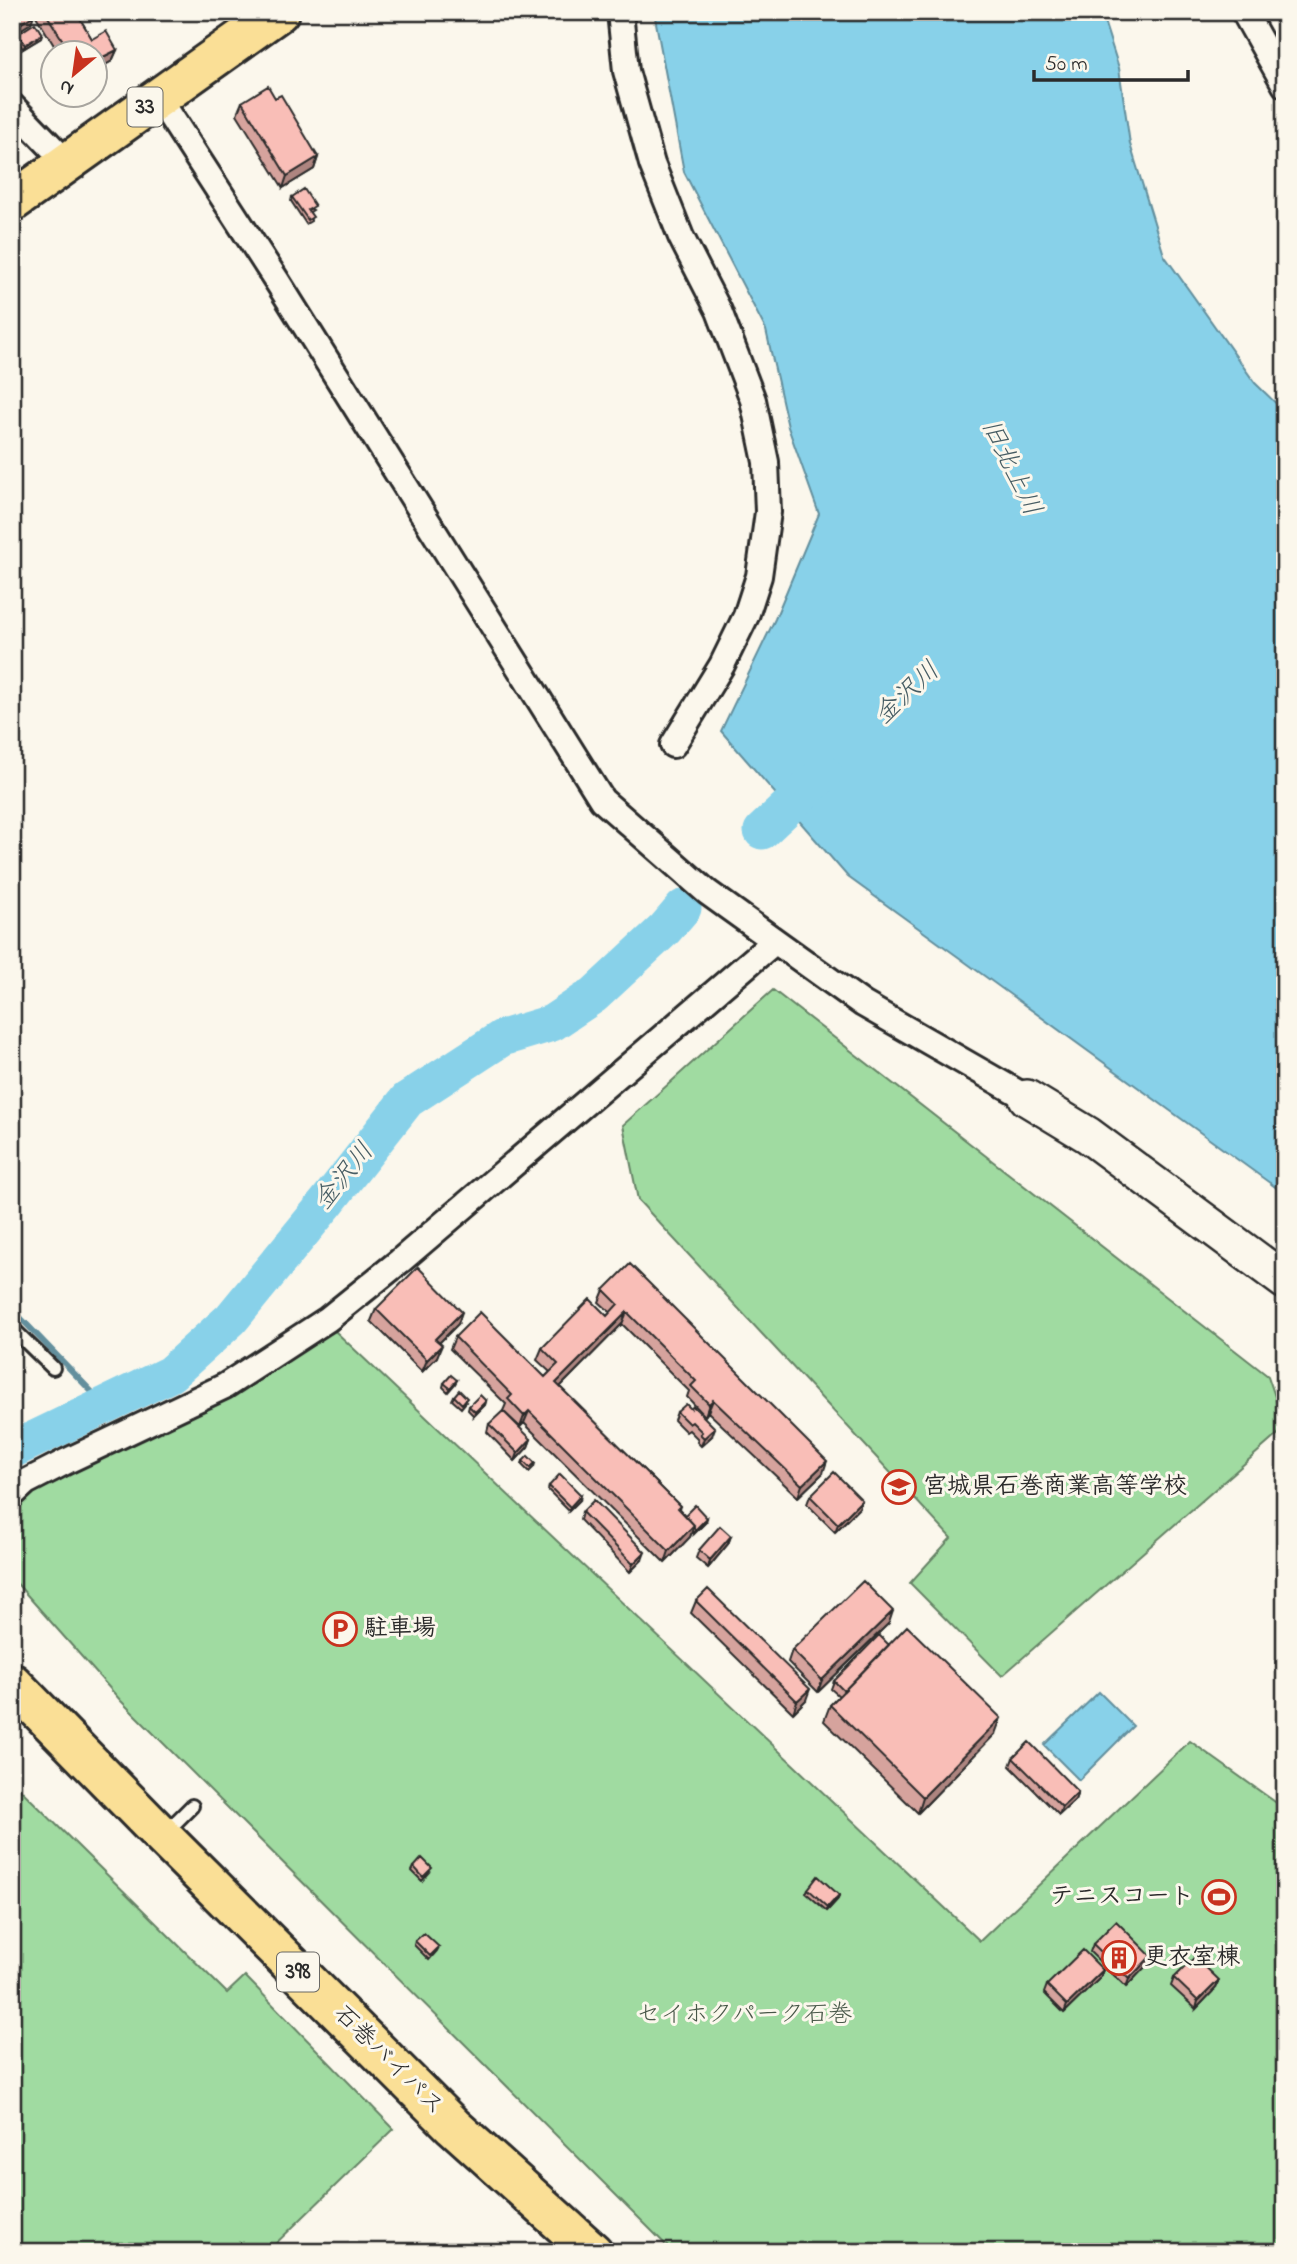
<svg xmlns="http://www.w3.org/2000/svg" width="1297" height="2264" font-family="'Indie Flower','Klee One',sans-serif">
	<style>
		.green { fill: #a0dba1; stroke: #668366; stroke-width: 2 }
		.water { fill: #88d1e9; stroke: #638f9d; stroke-width: 2 }
		.lines { fill: none; stroke-linecap: round; stroke-linejoin: round }
		.stream { stroke: #638f9d; stroke-width: 6 }
		.river { stroke: #88d1e9; stroke-width: 37 }
		.lane-casing { stroke: #2b2b2b; stroke-width: 18 }
		.street-casing { stroke: #2b2b2b; stroke-width: 30 }
		.secondary-casing { stroke: #2b2b2b; stroke-width: 40 }
		.primary-casing { stroke: #2b2b2b; stroke-width: 44 }
		.highway-casing { stroke: #2b2b2b; stroke-width: 44 }
		.lane { stroke: #fbf7ec; stroke-width: 12 }
		.street { stroke: #fbf7ec; stroke-width: 24 }
		.secondary { stroke: #fbf7ec; stroke-width: 35 }
		.primary { stroke: #fadf96; stroke-width: 38 }
		.highway { stroke: #fadf96; stroke-width: 38 }
		.wall { fill: #d6a39d; stroke: #2b2b2b; stroke-width: 2 }
		.shaded-wall { fill: #ae8580; stroke: #2b2b2b; stroke-width: 2 }
		.building { fill: #f9beb7; stroke: #2b2b2b; stroke-width: 2 }
		.labels { text-anchor: middle; dominant-baseline: central; stroke-width: 6; stroke-linejoin: round; paint-order: stroke }
		.shield { fill: #fbf7ec; stroke: #696865; stroke-width: 2 }
		.shield-label { font-size: 23px; font-weight: bold; fill: #2b2b2b }
		.poi-label { font-size: 24px; font-weight: bold; fill: #2b2b2b; stroke: #fbf7ec; text-anchor: start }
		.park-label { font-size: 24px; fill: #485748; stroke: #fbf7ec }
		.street-label { font-size: 24px; fill: #2b2b2b; stroke: #fbf7ec }
		.water-label { font-size: 26px; font-style: italic; fill: #475d64; stroke: #fbf7ec }
	</style>
	<rect width="100%" height="100%" fill="#fbf7ec"/>
	<filter id="ink" filterUnits="userSpaceOnUse"><feTurbulence type="fractalNoise" baseFrequency=".0143" numOctaves="2"/><feDisplacementMap in="SourceGraphic" scale="14" xChannelSelector="R" yChannelSelector="G"/><feConvolveMatrix kernelMatrix="1 2 1 2 8 2 1 2 1" color-interpolation-filters="sRGB"/></filter>
	<g filter="url(#ink)">
		<!-- green -->
		<path class="green" d="M773 990 1268 1376 1285 1426V1428L1002 1676 910 1583 951 1538 638 1200 623 1125Z
			M335 1331 980 1941 1190 1741 1285 1809V2252H673L121 1701 12 1578V1509L30 1495Z
			M12 1781 227 1993 245 1976 394 2129 267 2252H12Z"/>
		<!-- water -->
		<path class="water" d="M654 12H1101L1119 68 1130 144 1164 255 1255 383 1285 412V1194L848 877 721 731 775 619 819 514 788 427 766 330 684 172Z
			M1099 1692 1133 1726 1079 1780 1044 1745Z"/>
		<g class="lines">
			<!-- stream -->
			<path class="stream" d="M12 1309 92 1392 101 1406"/>
			<!-- river -->
			<path class="river" d="M762 831 824 773
				M12 1450 170 1374 231 1319 327 1202 407 1100 502 1038 552 1023 594 995 665 929 683 908"/>
			<!-- lane casing -->
			<g class="lane-casing">
				<path id="lane" d="M12 1328 53 1368
					M165 1833 192 1806"/>
			</g>
			<!-- street casing -->
			<g class="street-casing">
				<path id="street" d="M620 12 626 71 652 164 681 237 719 311 753 400 766 462 768 512 759 576 746 616 722 665 673 745
					M1244 12 1285 85
					M158 97 277 281 602 800 707 892 863 1004 1027 1098
					M12 106 68 164
					M12 1495 26 1482 67 1461 225 1386 328 1319 400 1261 774 942"/>
			</g>
			<!-- secondary casing -->
			<g class="secondary-casing">
				<path id="secondary" d="M1027 1098 1088 1135 1285 1281"/>
			</g>
			<!-- primary casing -->
			<g class="primary-casing">
				<path id="primary" d="M12 202 279 12"/>
			</g>
			<!-- highway casing -->
			<g class="highway-casing">
				<path id="highway" d="M12 1683 162 1836 453 2126 593 2252"/>
			</g>
			<!-- lane -->
			<use href="#lane" class="lane"/>
			<!-- street -->
			<use href="#street" class="street"/>
			<!-- secondary -->
			<use href="#secondary" class="secondary"/>
			<!-- primary -->
			<use href="#primary" class="primary"/>
			<!-- highway -->
			<use href="#highway" class="highway"/>
		</g>
		<!-- wall -->
		<path class="wall" d="M38 12H76L92 39 117 50 112 61 103 66 101 81 94 84V52H58L36 16Z
			M1270 12H1285V39Z
			M18 34H42L41 38 23 49 16 38Z
			M275 98 318 157 314 169 283 188 237 114 242 102Z
			M292 197 313 210 310 212 311 221 306 224 291 201Z
			M604 1290 823 1473 798 1497 708 1412 705 1416 687 1397 689 1391 622 1324 560 1387 680 1506 679 1509 685 1515 706 1522 694 1534 692 1532 690 1537 665 1563 524 1423 520 1427 503 1411 506 1404 450 1349 455 1337 545 1377 550 1372 537 1360 542 1348 607 1316 610 1312 599 1302Z
			M376 1309 458 1324 439 1343 437 1357 422 1372 371 1321Z
			M457 1380 455 1384 448 1392 443 1387 444 1383Z
			M454 1396 466 1402 461 1408 452 1400Z
			M486 1401 485 1405 474 1416 468 1410 469 1406Z
			M677 1412 712 1436 701 1446 697 1442 698 1439 689 1430 686 1432 674 1420Z
			M489 1424 531 1439 528 1447 515 1461 487 1432Z
			M523 1461 535 1463 534 1467 529 1472 522 1465Z
			M549 1486 580 1500 569 1511 548 1490Z
			M810 1496 859 1508 835 1532 807 1504Z
			M582 1512 642 1560 630 1572 580 1520Z
			M731 1536 728 1544 708 1568 696 1558 699 1550Z
			M696 1601 806 1700 793 1713 691 1613Z
			M889 1623 818 1692 788 1662 792 1650Z
			M889 1645 995 1734 918 1813 824 1721 830 1705 839 1696 831 1689 834 1681Z
			M1013 1758 1078 1792 1075 1800 1059 1815 1010 1766Z
			M414 1867 430 1872 422 1881 412 1871Z
			M808 1889 839 1895 838 1899 827 1911 806 1893Z
			M415 1941 439 1947 437 1951 429 1960 414 1945Z
			M1093 1944 1148 1964 1126 1987 1090 1952Z
			M1103 1970 1100 1978 1064 2013 1044 1993 1047 1985Z
			M1174 1978 1216 1988 1196 2009 1171 1986Z"/>
		<!-- shaded-wall -->
		<path class="shaded-wall" d="M34 15 31 23 12 35V29Z
			M42 34 41 38 23 49 25 45Z
			M117 50 112 61 95 71 99 59Z
			M105 69 101 81 94 84V75Z
			M318 157 314 169 283 188 287 176Z
			M462 1312 458 1324 431 1351 435 1339Z
			M627 1312 622 1324 552 1395 556 1383Z
			M442 1345 437 1357 422 1372 427 1360Z
			M713 1400 708 1412 705 1416 709 1404Z
			M486 1401 485 1405 474 1416 475 1412Z
			M529 1411 524 1423 520 1427 524 1416Z
			M715 1428 712 1436 701 1446 704 1438Z
			M531 1439 528 1447 515 1461 518 1453Z
			M827 1461 823 1473 798 1497 802 1485Z
			M581 1495 580 1500 569 1511 570 1507Z
			M862 1500 859 1508 835 1532 838 1524Z
			M707 1518 706 1522 694 1534 695 1530Z
			M694 1525 690 1537 665 1563 669 1551Z
			M731 1536 728 1544 708 1568 710 1560Z
			M645 1552 642 1560 630 1572 633 1564Z
			M893 1611 889 1623 818 1692 822 1680Z
			M810 1689 806 1700 793 1713 797 1701Z
			M1001 1718 995 1734 918 1813 923 1797Z
			M1078 1792 1075 1800 1059 1815 1062 1807Z
			M839 1895 838 1899 827 1911 828 1907Z
			M1151 1956 1148 1964 1126 1987 1129 1979Z
			M1103 1970 1100 1978 1064 2013 1067 2005Z
			M1219 1980 1216 1988 1196 2009 1198 2001Z"/>
		<!-- building -->
		<path class="building" d="M12 12H32L34 15 12 29Z
			M45 12H76L92 39 106 31 117 50 99 59 105 69 94 75V52H70Z
			M35 23 42 34 25 45 18 34Z
			M268 86 275 98 281 95 318 157 287 176 242 102Z
			M304 189 315 206 308 210 313 217 308 220 292 197Z
			M630 1264 827 1461 802 1485 713 1400 709 1404 691 1386 696 1381 627 1312 556 1383 680 1506 678 1508 694 1525 669 1551 529 1411 524 1416 508 1399 512 1395 455 1337 480 1312 545 1377 558 1364 542 1348 590 1299 607 1316 618 1304 604 1290Z
			M418 1267 462 1312 435 1339 442 1345 427 1360 376 1309Z
			M451 1375 457 1380 450 1388 444 1383Z
			M459 1390 467 1398 462 1404 454 1396Z
			M480 1395 486 1401 475 1412 469 1406Z
			M686 1404 691 1409 693 1406 715 1428 704 1438 700 1434 702 1432 692 1422 689 1424 677 1412Z
			M503 1411 531 1439 518 1453 489 1424Z
			M528 1456 535 1463 530 1468 523 1461Z
			M834 1472 862 1500 838 1524 810 1496Z
			M560 1474 581 1495 570 1507 549 1486Z
			M594 1500 645 1552 633 1564 582 1512Z
			M695 1505 707 1518 695 1530 694 1528V1525L685 1515Z
			M720 1526 731 1536 710 1560 699 1550Z
			M863 1581 893 1611 822 1680 792 1650Z
			M708 1589 810 1689 797 1701 696 1601Z
			M907 1626 1001 1718 923 1797 830 1705Z
			M879 1635 889 1645 844 1691 834 1681Z
			M1029 1742 1078 1792 1062 1807 1013 1758Z
			M422 1858 432 1868 423 1877 414 1867Z
			M818 1876 839 1895 828 1907 808 1889Z
			M1116 1921 1151 1956 1129 1979 1093 1944Z
			M424 1933 439 1947 430 1956 415 1941Z
			M1083 1950 1103 1970 1067 2005 1047 1985Z
			M1195 1957 1219 1980 1198 2001 1174 1978Z"/>
	</g>
	<!-- icons -->
	<defs>
		<g id="school-ring" transform="scale(1.75)"><circle r="9.5" fill="#fbf7ec" stroke="#c8321e" stroke-width="1.5"/><path d="M0-5L7-2L0 1L-7-2ZM-4 1L0 2.5L4 1V4Q0 6-4 4Z" fill="#c8321e"/></g>
		<g id="parking-ring" transform="scale(1.75)"><circle r="9.5" fill="#fbf7ec" stroke="#c8321e" stroke-width="1.5"/><path d="M-3.5-5.5H1a3.5 3.5 0 0 1 0 7H-1V5.5H-3.5ZM-1-3.4V-.6H.8a1.4 1.4 0 0 0 0-2.8Z" fill="#c8321e"/></g>
		<g id="stadium-ring" transform="scale(1.75)"><circle r="9.5" fill="#fbf7ec" stroke="#c8321e" stroke-width="1.5"/><path d="M0-5a6.5 5 0 1 0 0 10a6.5 5 0 1 0 0-10ZM-3.5-1.8h7v3.6h-7Z" fill="#c8321e"/></g>
		<g id="building-ring" transform="scale(1.75)"><circle r="9.5" fill="#fbf7ec" stroke="#c8321e" stroke-width="1.5"/><path d="M-4-6H4V6H1V3H-1V6H-4ZM-2.5-4.3h1.7v1.8h-1.7ZM.8-4.3h1.7v1.8H.8ZM-2.5-1h1.7V.8h-1.7ZM.8-1h1.7V.8H.8Z" fill="#c8321e"/></g>
	</defs>
	<g fill-rule="evenodd">
		<use href="#school-ring" x="899" y="1487"/>
		<use href="#parking-ring" x="340" y="1629"/>
		<use href="#stadium-ring" x="1219" y="1897"/>
		<use href="#building-ring" x="1119" y="1958"/>
	</g>
	<g class="labels">
		<!-- shield labels -->
		<g class="shield">
			<rect x="127.5" y="87.5" width="35" height="39" rx="5"/>
			<rect x="277" y="1952.5" width="42" height="39" rx="5"/>
		</g>
		<g class="shield-label">
			<text x="145" y="107">33</text>
			<text x="298" y="1972">398</text>
		</g>
		<!-- poi labels -->
		<g class="poi-label">
			<text x="923" y="1487">宮城県石巻商業高等学校</text>
			<text x="364" y="1629">駐車場</text>
			<text x="1194" y="1897" text-anchor="end">テニスコート</text>
			<text x="1144" y="1958">更衣室棟</text>
		</g>
		<!-- park labels -->
		<g class="park-label">
			<text x="744" y="2015">セイホクパーク石巻</text>
		</g>
		<!-- street labels -->
		<g class="street-label">
			<text transform="translate(388 2061) rotate(45)">石巻バイパス</text>
		</g>
		<!-- water labels -->
		<g class="water-label">
			<text transform="translate(1010 468) rotate(64)">旧北上川</text>
			<text transform="translate(908 694) rotate(-43)">金沢川</text>
			<text transform="translate(345 1177) rotate(-51)">金沢川</text>
		</g>
	</g>
	<!-- margin -->
	<rect width="1297" height="2264" fill="none" stroke="#fbf7ec" stroke-width="42"/>
	<rect x="21" y="21" width="1255" height="2222" fill="none" stroke="#2b2b2b" stroke-width="2.5" filter="url(#ink)"/>
	<!-- north arrow -->
	<g transform="translate(74 74) rotate(209)"><circle r="33" fill="#fbf7ec" stroke="#a8a59f" stroke-width="2"/>
	<path d="M0-5L12 26L0 18L-12 26Z" fill="#c8321e"/>
	<text y="-10" font-size="19" font-weight="bold" text-anchor="middle" fill="#2b2b2b">N</text>
	</g>
	<!-- scale -->
	<path d="M1034 70v10h154v-10" fill="none" stroke="#2b2b2b" stroke-width="3.5"/>
	<text x="1045" y="70" font-size="21" fill="#2b2b2b" stroke="#fbf7ec" stroke-width="5" paint-order="stroke">50 m</text>
</svg>
